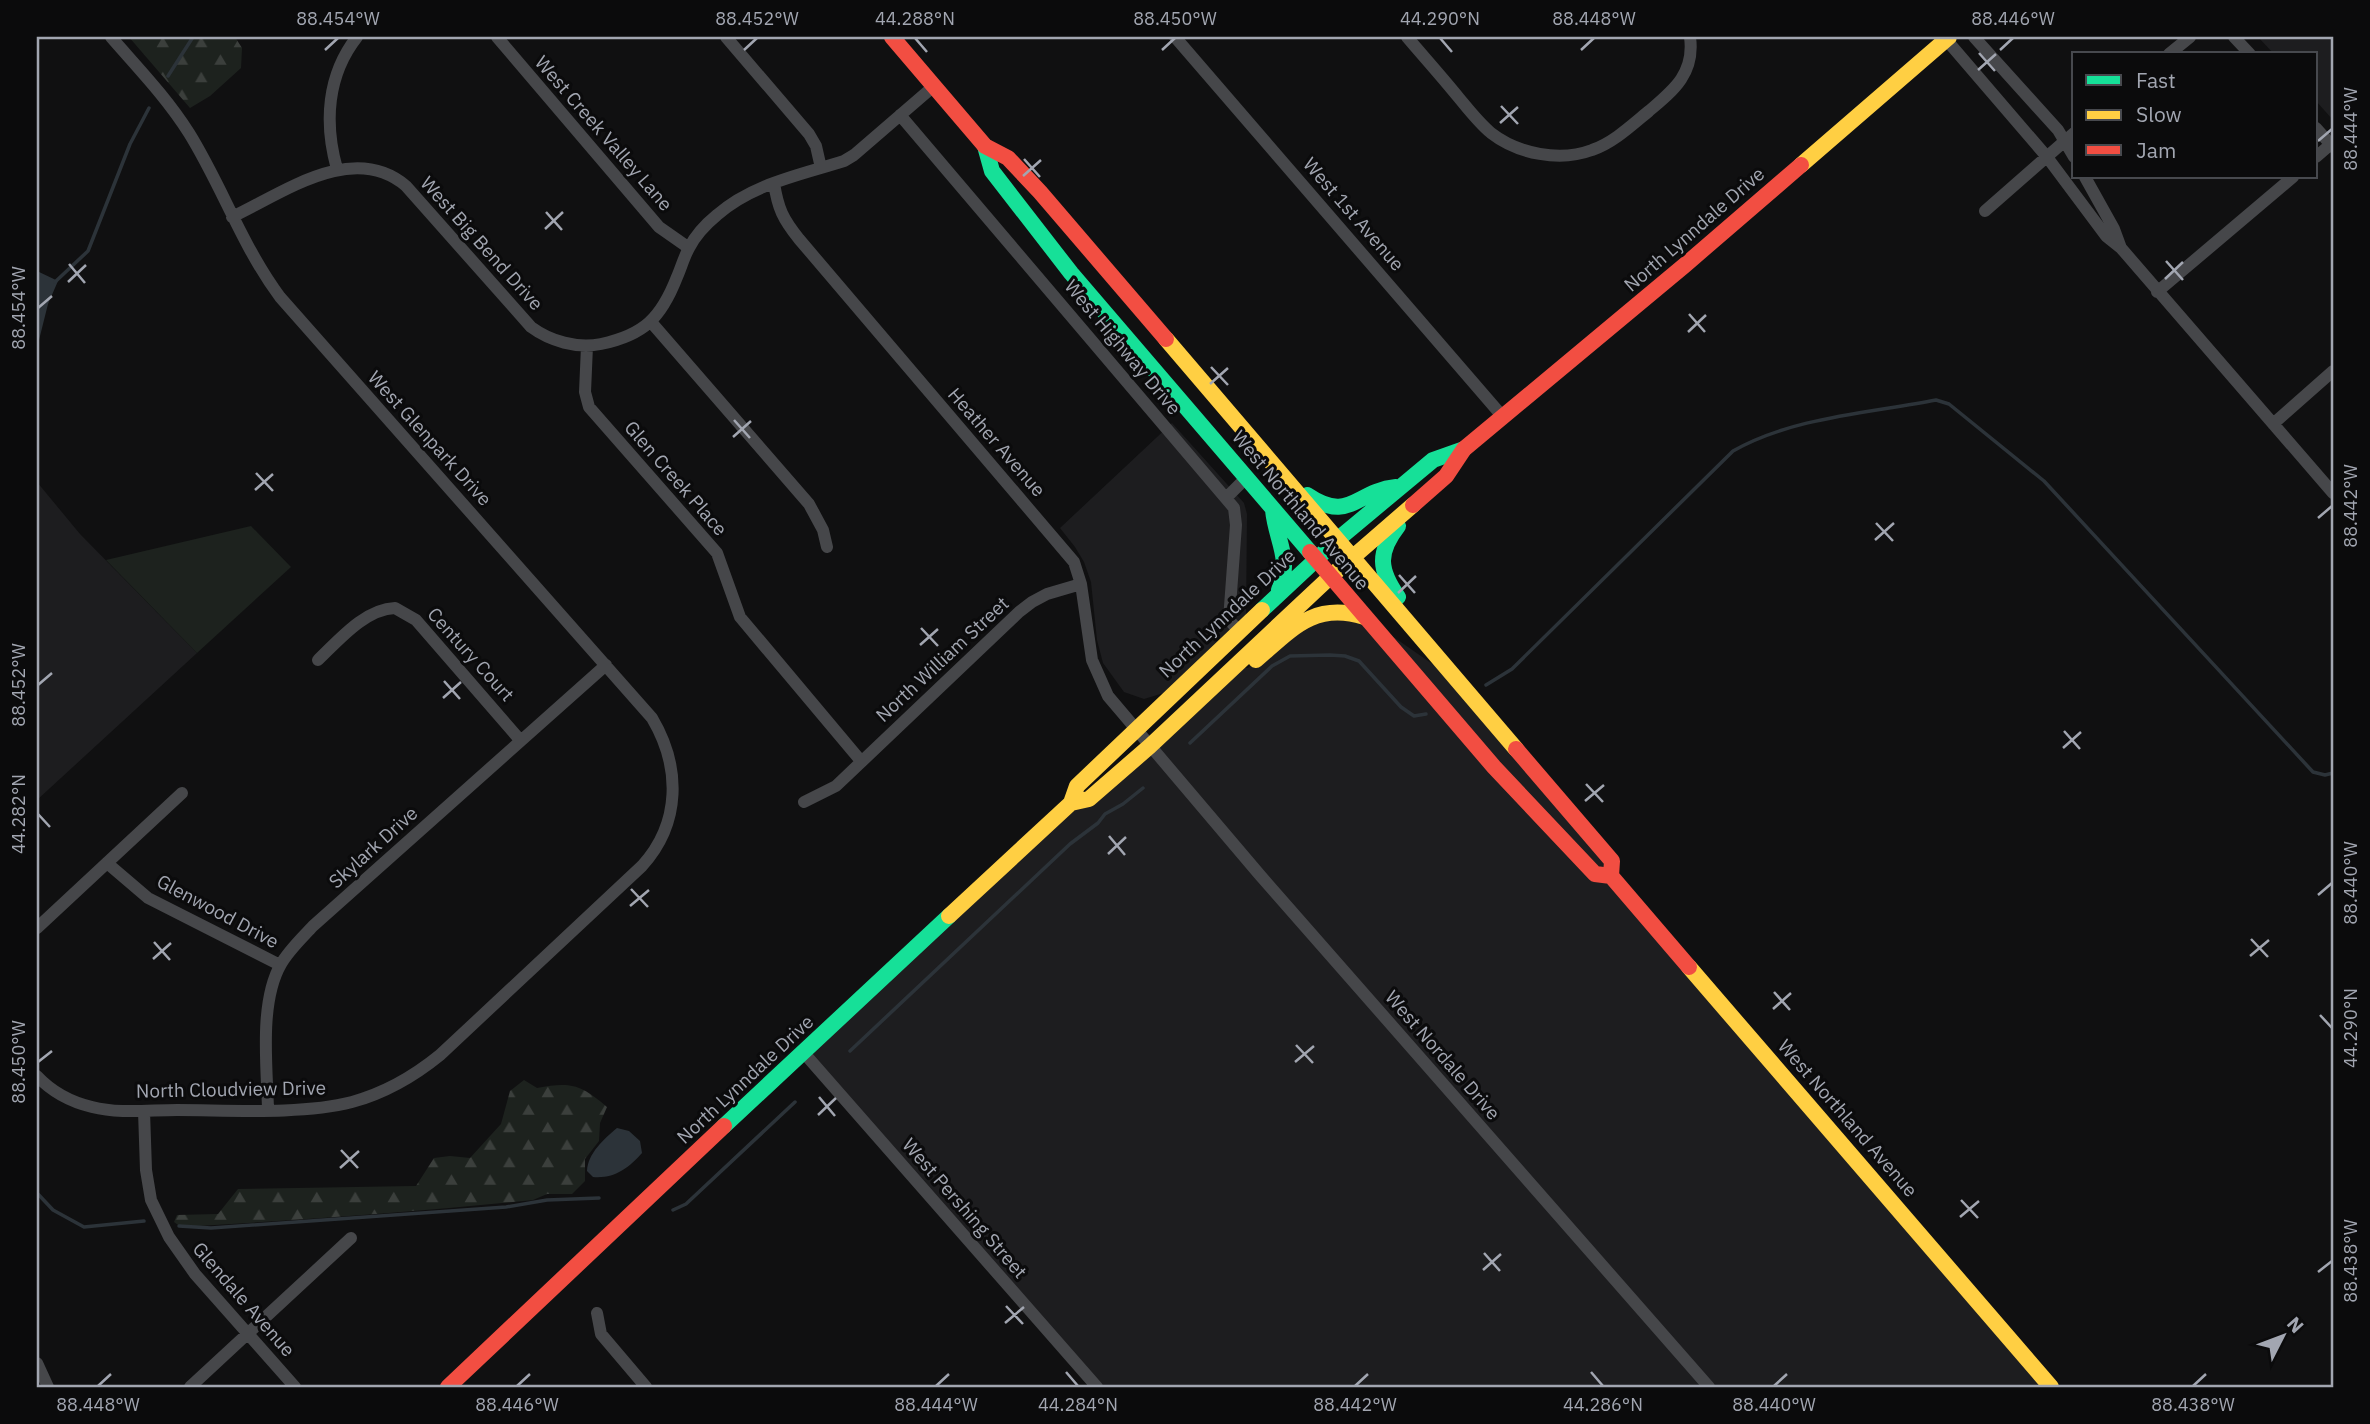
<svg xmlns="http://www.w3.org/2000/svg" width="2370" height="1424" font-family="'IBM Plex Sans',sans-serif">
	<style>
		.built { fill: #1d1d1f }
		.green { fill: #1d221e }
		.forest { fill: url(#forest-firs) }
		.water { fill: #2c3339 }
		.lines { fill: none; stroke-linecap: round; stroke-linejoin: round }
		.stream { stroke: #2c3339; stroke-width: 3.5 }
		.street { stroke: #46474a; stroke-width: 12 }
		.fast { stroke: #16e098; stroke-width: 16 }
		.slow { stroke: #ffcf43; stroke-width: 16 }
		.jam { stroke: #f24e42; stroke-width: 16 }
		.ticks { fill: none; stroke: #a2a6b1; stroke-width: 2.5 }
		.labels { text-anchor: middle; dominant-baseline: central; stroke-width: 6; stroke-linejoin: round; paint-order: stroke }
		.street-label { font-size: 19px; fill: #a2a6b1; stroke: #0b0b0c }
		.neatline { fill: none; stroke: #a2a6b1; stroke-width: 2.5 }
		.ticks-label { font-size: 18px; text-anchor: middle; fill: #a2a6b1 }
	</style>
	<defs>
		<pattern id="forest-firs" width="22" height="20" patternUnits="userSpaceOnUse" patternTransform="scale(1.75)"><rect width="22" height="20" fill="#1d221e"/><path d="M5 1l3.5 6h-7zM16 11l3.5 6h-7z" fill="#3b3f3c"/></pattern>
	</defs>
	<rect width="100%" height="100%" fill="#101011"/>
	<!-- built -->
	<path class="built" d="M2258 37H2333V120L2316 101V54H2274Z
		M1172 423 1244 503 1247 514 1246 617 1167 692 1144 699 1124 692 1103 663 1097 640 1091 582 1084 562 1075 547 1060 528Z
		M37 482 80 534 197 653 37 800Z
		M1310 620H1369L1457 681 1612 861V876L2051 1387H1097L804 1053 1231 667 1248 668 1280 639Z"/>
	<!-- green -->
	<path class="green" d="M251 526 291 567 197 653 106 560Z"/>
	<!-- forest -->
	<path class="forest" d="M129 37H235L242 48 241 68 210 96 190 108Z
		M524 1080 537 1088C571 1082 580 1084 607 1107L600 1123 599 1141 585 1159V1181L572 1194H547L533 1200C416 1212 299 1220 181 1227L174 1222 177 1215 218 1214 238 1189 416 1186 434 1158 450 1156 470 1158 501 1124 510 1091Z"/>
	<!-- water -->
	<path class="water" d="M37 271 58 281 48 304 37 348Z
		M617 1128 629 1131 640 1141 642 1153C629 1168 614 1179 593 1177L587 1171C588 1153 604 1139 617 1128Z"/>
	<g class="lines">
		<!-- stream -->
		<path class="stream" d="M168 76 193 37
			M55 282 88 251 130 144 149 108
			M1486 685 1512 669 1733 451C1793 417 1869 413 1936 400L1949 404 2044 481 2313 772 2325 775 2333 773
			M1190 743 1272 666 1290 656 1330 655 1345 656 1359 661 1401 707 1414 716 1426 714
			M850 1051 1070 844 1098 823 1105 814 1123 804 1143 788
			M37 1193 53 1210 84 1227 144 1221
			M673 1210 686 1204 795 1102
			M179 1226 211 1228 506 1207 547 1200 599 1198"/>
		<!-- street -->
		<path class="street" d="M497 37 659 227 689 248
			M726 37 809 134 816 146 821 168
			M1175 37 1503 417
			M1407 37C1424 57 1442 77 1459 98 1469 110 1479 123 1491 133 1518 154 1560 162 1592 150 1613 143 1632 125 1649 111 1674 90 1695 73 1690 37
			M1944 37 2047 157 2106 236 2121 248 2333 493
			M1974 37 2058 130 2074 157
			M2234 37 2250 54
			M2169 54 2190 37
			M900 115 1234 508 1236 525 1229 620 1239 631
			M2316 128 2333 147
			M2316 157 2331 144
			M337 169C324 123 327 75 357 37
			M2085 177 2114 229 2121 248
			M774 183C778 209 783 219 799 239L1074 562 1081 584 1092 660 1108 696 1259 874 1709 1387
			M1985 211 2074 133
			M232 217C283 193 353 141 406 186L531 327C550 341 577 349 601 344 644 335 661 318 677 277 681 268 684 257 689 248 695 236 706 224 717 215 752 184 800 175 844 161L854 155 934 86
			M2157 292 2293 177
			M651 322 809 504 823 530 827 547
			M587 346 585 392 589 407 717 553 740 617 861 761
			M2273 424 2333 371
			M1226 498 1246 478
			M318 660C339 640 365 609 395 608L416 620 520 740
			M804 802 836 786 1019 612 1032 602 1047 594 1081 584
			M107 863 148 898 280 965
			M37 928 182 793
			M804 1053 1097 1387
			M37 1076C51 1091 71 1102 92 1107 119 1114 149 1110 177 1110 229 1110 301 1115 352 1102 385 1093 413 1077 440 1055L642 866C681 823 681 767 652 718L280 297C242 246 222 186 189 133 167 98 138 68 111 37
			M268 1109C267 1067 259 1002 281 964 289 950 302 938 313 926L606 665
			M144 1111 146 1170 151 1200 169 1237 195 1274 295 1387
			M597 1313 601 1334 646 1387
			M37 1363 48 1387
			M190 1387 351 1238"/>
		<!-- fast -->
		<path class="fast" d="M985 146 992 171 1071 273 1310 552
			M1307 495C1350 524 1355 491 1396 487
			M1273 510C1276 541 1292 558 1279 590
			M1398 526C1377 553 1379 570 1398 597
			M1262 610 1337 540 1433 460 1464 449
			M724 1126 949 916"/>
		<!-- slow -->
		<path class="slow" d="M1801 165 1949 37
			M1166 339 1516 749
			M1256 660C1291 630 1314 601 1364 617
			M1071 803 1089 799 1150 746 1330 577 1413 505
			M949 916 1071 803 1077 786 1262 610
			M1689 967 2051 1387"/>
		<!-- jam -->
		<path class="jam" d="M892 37 985 146 1008 158 1040 192 1166 339
			M1413 505 1446 476 1464 449 1685 265 1801 165
			M1310 552 1494 767 1595 874 1611 876 1689 967
			M1516 749 1612 861 1611 876
			M448 1387 724 1126"/>
	</g>
	<!-- ticks -->
	<path class="ticks" d="M915 38 927 52M1440 38 1452 52M325 50 338 38M744 50 757 38M1162 50 1175 38M1581 50 1594 38M2000 50 2013 38M1979 53 1995 71M1978 70 1996 54M1501 106 1518 124M1500 123 1518 107M2318 141 2332 129M1024 159 1040 177M1023 176 1041 160M546 212 562 230M545 229 563 212M2166 261 2183 280M69 264 85 283M2165 279 2183 262M68 282 86 265M38 308 52 296M1689 314 1705 332M1688 332 1706 315M1211 367 1228 385M1210 384 1228 368M734 420 750 438M733 437 751 421M256 473 273 491M255 490 273 474M2318 518 2332 506M1876 523 1893 541M1875 540 1894 523M1399 575 1415 593M1398 593 1416 576M921 628 938 646M920 645 938 629M444 681 460 699M38 685 52 673M443 698 461 682M2064 731 2080 749M2063 748 2081 732M1586 784 1603 802M1585 801 1604 785M38 814 50 827M1109 836 1125 855M1108 854 1126 837M631 889 648 907M2318 895 2332 883M630 906 649 890M2251 939 2268 957M154 942 170 960M2250 956 2269 940M153 959 171 943M1774 992 1790 1010M1773 1009 1791 993M2320 1015 2332 1028M1296 1045 1313 1063M38 1062 52 1051M1295 1062 1314 1046M819 1097 835 1116M818 1115 836 1098M341 1150 358 1168M340 1168 359 1151M1961 1200 1978 1218M1960 1217 1979 1201M1484 1253 1500 1271M1483 1270 1501 1254M2318 1272 2332 1261M1006 1306 1023 1324M1005 1323 1024 1307M1066 1372 1078 1386M1591 1372 1603 1386M98 1386 111 1374M517 1386 530 1374M936 1386 949 1374M1355 1386 1368 1374M1774 1386 1787 1374M2193 1386 2206 1374"/>
	<g class="labels">
		<!-- street labels -->
		<g class="street-label">
			<text transform="translate(604 133) rotate(49)">West Creek Valley Lane</text>
			<text transform="translate(1354 214) rotate(49)">West 1st Avenue</text>
			<text transform="translate(1694 229) rotate(-41)">North Lynndale Drive</text>
			<text transform="translate(482 243) rotate(48)">West Big Bend Drive</text>
			<text transform="translate(1123 347) rotate(50)">West Highway Drive</text>
			<text transform="translate(430 438) rotate(48)">West Glenpark Drive</text>
			<text transform="translate(997 442) rotate(49)">Heather Avenue</text>
			<text transform="translate(676 478) rotate(49)">Glen Creek Place</text>
			<text transform="translate(1301 510) rotate(50)">West Northland Avenue</text>
			<text transform="translate(1227 613) rotate(-43)">North Lynndale Drive</text>
			<text transform="translate(471 654) rotate(48)">Century Court</text>
			<text transform="translate(942 659) rotate(-43)">North William Street</text>
			<text transform="translate(373 847) rotate(-42)">Skylark Drive</text>
			<text transform="translate(218 911) rotate(28)">Glenwood Drive</text>
			<text transform="translate(1443 1055) rotate(49)">West Nordale Drive</text>
			<text transform="translate(745 1079) rotate(-43)">North Lynndale Drive</text>
			<text transform="translate(231 1089) rotate(-1)">North Cloudview Drive</text>
			<text transform="translate(1848 1118) rotate(49)">West Northland Avenue</text>
			<text transform="translate(965 1208) rotate(49)">West Pershing Street</text>
			<text transform="translate(244 1299) rotate(49)">Glendale Avenue</text>
		</g>
	</g>
	<!-- border -->
	<rect width="2370" height="1424" fill="none" stroke="#0b0b0c" stroke-width="77"/>
	<!-- legend -->
	<rect x="2072" y="52" width="245" height="126" fill="#0b0b0c" stroke="#47494e" stroke-width="2"/>
	<rect x="2086" y="75" width="35" height="10" fill="#16e098" stroke="#47494e" stroke-width="2"/>
	<text x="2136" y="88" font-size="21" fill="#a2a6b1">Fast</text>
	<rect x="2086" y="110" width="35" height="10" fill="#ffcf43" stroke="#47494e" stroke-width="2"/>
	<text x="2136" y="122" font-size="21" fill="#a2a6b1">Slow</text>
	<rect x="2086" y="145" width="35" height="10" fill="#f24e42" stroke="#47494e" stroke-width="2"/>
	<text x="2136" y="158" font-size="21" fill="#a2a6b1">Jam</text>
	<!-- north arrow -->
	<g transform="translate(2283 1336) rotate(48)" stroke="#0b0b0c" stroke-width="5" paint-order="stroke">
	<path d="M0-5L12 26L0 18L-12 26Z" fill="#a2a6b1"/>
	<text y="-10" font-size="19" font-weight="bold" text-anchor="middle" fill="#a2a6b1">N</text>
	</g>
	<rect x="38" y="38" width="2294" height="1348" class="neatline"/>
	<g class="ticks-label">
		<text x="338" y="25">88.454°W</text>
		<text x="757" y="25">88.452°W</text>
		<text x="915" y="25">44.288°N</text>
		<text x="1175" y="25">88.450°W</text>
		<text x="1440" y="25">44.290°N</text>
		<text x="1594" y="25">88.448°W</text>
		<text x="2013" y="25">88.446°W</text>
		<text transform="translate(2351 129) rotate(-90)" y="6">88.444°W</text>
		<text transform="translate(19 308) rotate(-90)" y="6">88.454°W</text>
		<text transform="translate(2351 506) rotate(-90)" y="6">88.442°W</text>
		<text transform="translate(19 685) rotate(-90)" y="6">88.452°W</text>
		<text transform="translate(19 814) rotate(-90)" y="6">44.282°N</text>
		<text transform="translate(2351 883) rotate(-90)" y="6">88.440°W</text>
		<text transform="translate(2351 1028) rotate(-90)" y="6">44.290°N</text>
		<text transform="translate(19 1062) rotate(-90)" y="6">88.450°W</text>
		<text transform="translate(2351 1261) rotate(-90)" y="6">88.438°W</text>
		<text x="98" y="1411">88.448°W</text>
		<text x="517" y="1411">88.446°W</text>
		<text x="936" y="1411">88.444°W</text>
		<text x="1078" y="1411">44.284°N</text>
		<text x="1355" y="1411">88.442°W</text>
		<text x="1603" y="1411">44.286°N</text>
		<text x="1774" y="1411">88.440°W</text>
		<text x="2193" y="1411">88.438°W</text>
	</g>
</svg>
